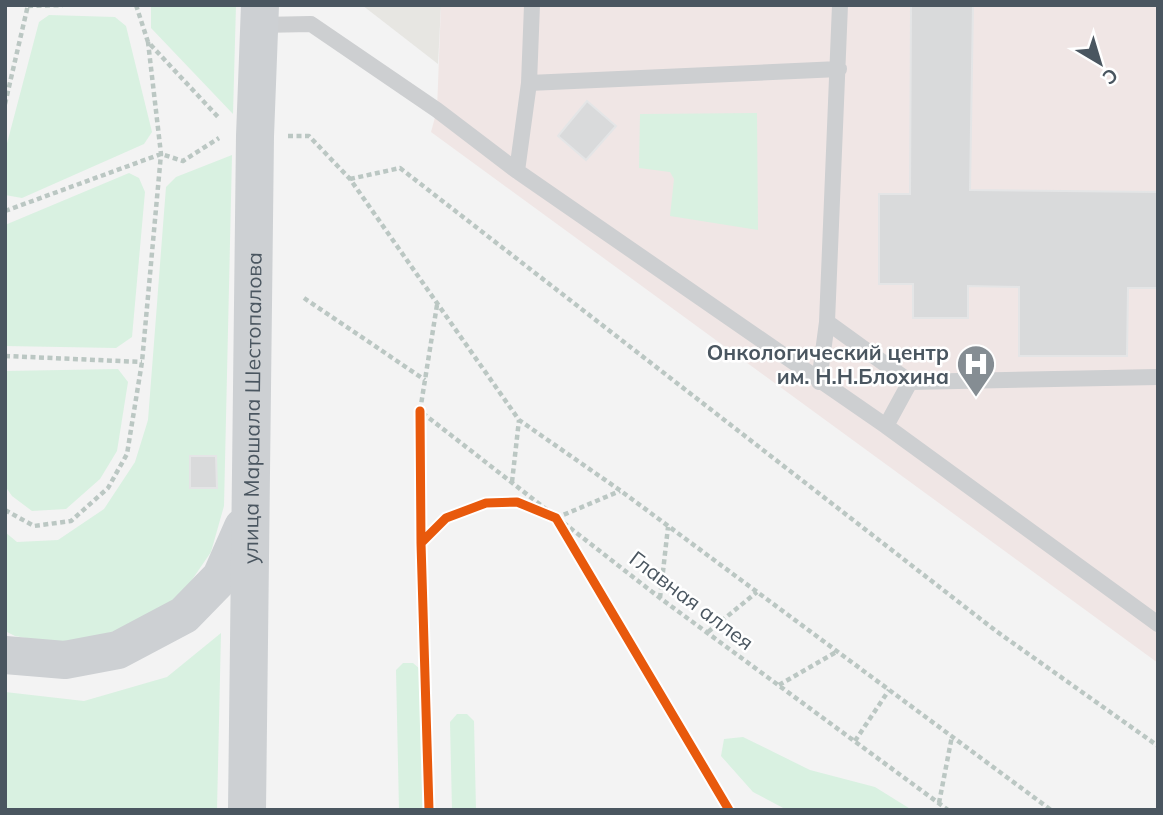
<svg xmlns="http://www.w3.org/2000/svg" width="1163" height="815" font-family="Mulish,sans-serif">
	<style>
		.commercial { fill: #e7e6e2 }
		.medical { fill: #f0e6e5 }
		.green { fill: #d9f1e1 }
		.building { fill: #d9dadb; stroke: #e4e5e6; stroke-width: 2 }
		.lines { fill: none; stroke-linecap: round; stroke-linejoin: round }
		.path { stroke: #bbc7c3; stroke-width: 4.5; stroke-dasharray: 5 3.5; stroke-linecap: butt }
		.lane { stroke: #cdcfd1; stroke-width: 16 }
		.secondary { stroke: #cdd0d3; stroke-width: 38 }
		.cycleway-casing { stroke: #fff; stroke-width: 13 }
		.cycleway { stroke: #e8590c; stroke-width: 9 }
		.labels { text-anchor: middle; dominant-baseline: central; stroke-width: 5; stroke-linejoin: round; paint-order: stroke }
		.poi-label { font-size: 21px; font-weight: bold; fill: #4a5660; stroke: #fff; text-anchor: end }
		.street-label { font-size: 21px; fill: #4a5660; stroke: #fff }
	</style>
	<rect width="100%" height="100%" fill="#f3f3f3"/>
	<!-- commercial -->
	<path class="commercial" d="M362 5H441L438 64Z"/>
	<!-- medical -->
	<path class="medical" d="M441 5H1158V663L431 132 437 110Z"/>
	<!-- green -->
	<path class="green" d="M151 5H236L233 114 151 28Z
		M49 15 115 17 126 26 152 132 144 144 22 198 5 195V151L39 22Z
		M757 113 758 230 670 216 674 179 670 172 639 168 640 114Z
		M232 155 224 506 211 552 185 590 146 623 63 645 15 636 5 631V532L17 542 58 540 104 509 135 462 148 420 166 187 176 177Z
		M129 173 139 178 145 192 132 337 116 348 5 346V225Z
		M118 369 128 382 117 451 100 479 66 509 32 511 12 496 5 486V371Z
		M221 633 217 810H5V692L84 701 167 677Z
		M403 663H413L420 669 423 810H399L396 670Z
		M457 714H467L474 721 476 810H452L450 722Z
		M743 737 810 770 875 787 912 810H787L753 792 721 756 724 739Z"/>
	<!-- building -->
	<path class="building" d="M911 5H973L970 190 1158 192V288H1128L1127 356H1019V287L968 286V318H913V284H879V194H910Z
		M587 101 616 126 586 160 558 136Z
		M190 456H216L217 488H190Z"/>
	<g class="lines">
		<!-- path -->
		<path class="path" d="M136 5 148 42 219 118
			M28 6 63 5
			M5 104 28 5
			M288 136H309L350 179 519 420 621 491 1051 810
			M350 179 400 168 996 631 1158 746
			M5 211 161 154 183 161 219 138
			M304 298 425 380
			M437 305 420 411 660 598 948 810
			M5 356 142 362
			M512 482 519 420
			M5 510 34 526 71 521 108 488 127 454 142 362 161 154 148 42
			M556 518 620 491
			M660 598 668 527
			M708 632 757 592
			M779 685 838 651
			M855 741 889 690
			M939 803 952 736"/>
		<!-- lane -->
		<path class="lane" d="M532 5 529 83 839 69
			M840 5 827 322 910 382 1158 377
			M260 25 311 24 437 110 517 171 886 426 1158 624
			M517 171 529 83
			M819 382 827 322
			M886 426 910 382"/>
		<!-- secondary -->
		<g class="secondary">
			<path d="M5 655 65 660 118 650 184 615 221 577 243 527"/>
			<path id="s1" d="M247 810 255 136 260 5"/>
		</g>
		<!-- cycleway casing -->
		<g class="cycleway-casing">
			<path id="cycleway" d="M420 411 421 543 429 810
				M421 543 446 518 486 503 517 502 556 518 729 810"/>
		</g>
		<!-- cycleway -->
		<use href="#cycleway" class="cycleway"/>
	</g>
	<!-- icons -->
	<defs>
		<g id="hospital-pin" transform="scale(2.0125)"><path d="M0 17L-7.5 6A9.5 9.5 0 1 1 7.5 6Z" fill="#858d93" stroke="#fff"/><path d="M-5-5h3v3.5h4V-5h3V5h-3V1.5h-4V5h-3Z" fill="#fff"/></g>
	</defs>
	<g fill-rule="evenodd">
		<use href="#hospital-pin" x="976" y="364"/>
	</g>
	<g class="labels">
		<!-- poi labels -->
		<g class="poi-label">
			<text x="949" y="352">Онкологический центр<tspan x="949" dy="24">им. Н.Н.Блохина</tspan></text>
		</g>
		<!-- street labels -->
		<g class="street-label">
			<text stroke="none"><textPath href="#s1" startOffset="402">улица Маршала Шестопалова</textPath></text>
			<text transform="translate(692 600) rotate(37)">Главная аллея</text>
		</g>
	</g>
	<!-- border -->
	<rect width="1163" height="815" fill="none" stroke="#4a5660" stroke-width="14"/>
	<!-- north arrow -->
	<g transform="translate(1100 63) rotate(142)" stroke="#ffffff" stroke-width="5" paint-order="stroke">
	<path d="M0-5L12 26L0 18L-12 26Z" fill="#4a5660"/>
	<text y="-10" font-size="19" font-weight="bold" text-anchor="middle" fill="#4a5660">С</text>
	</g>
</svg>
